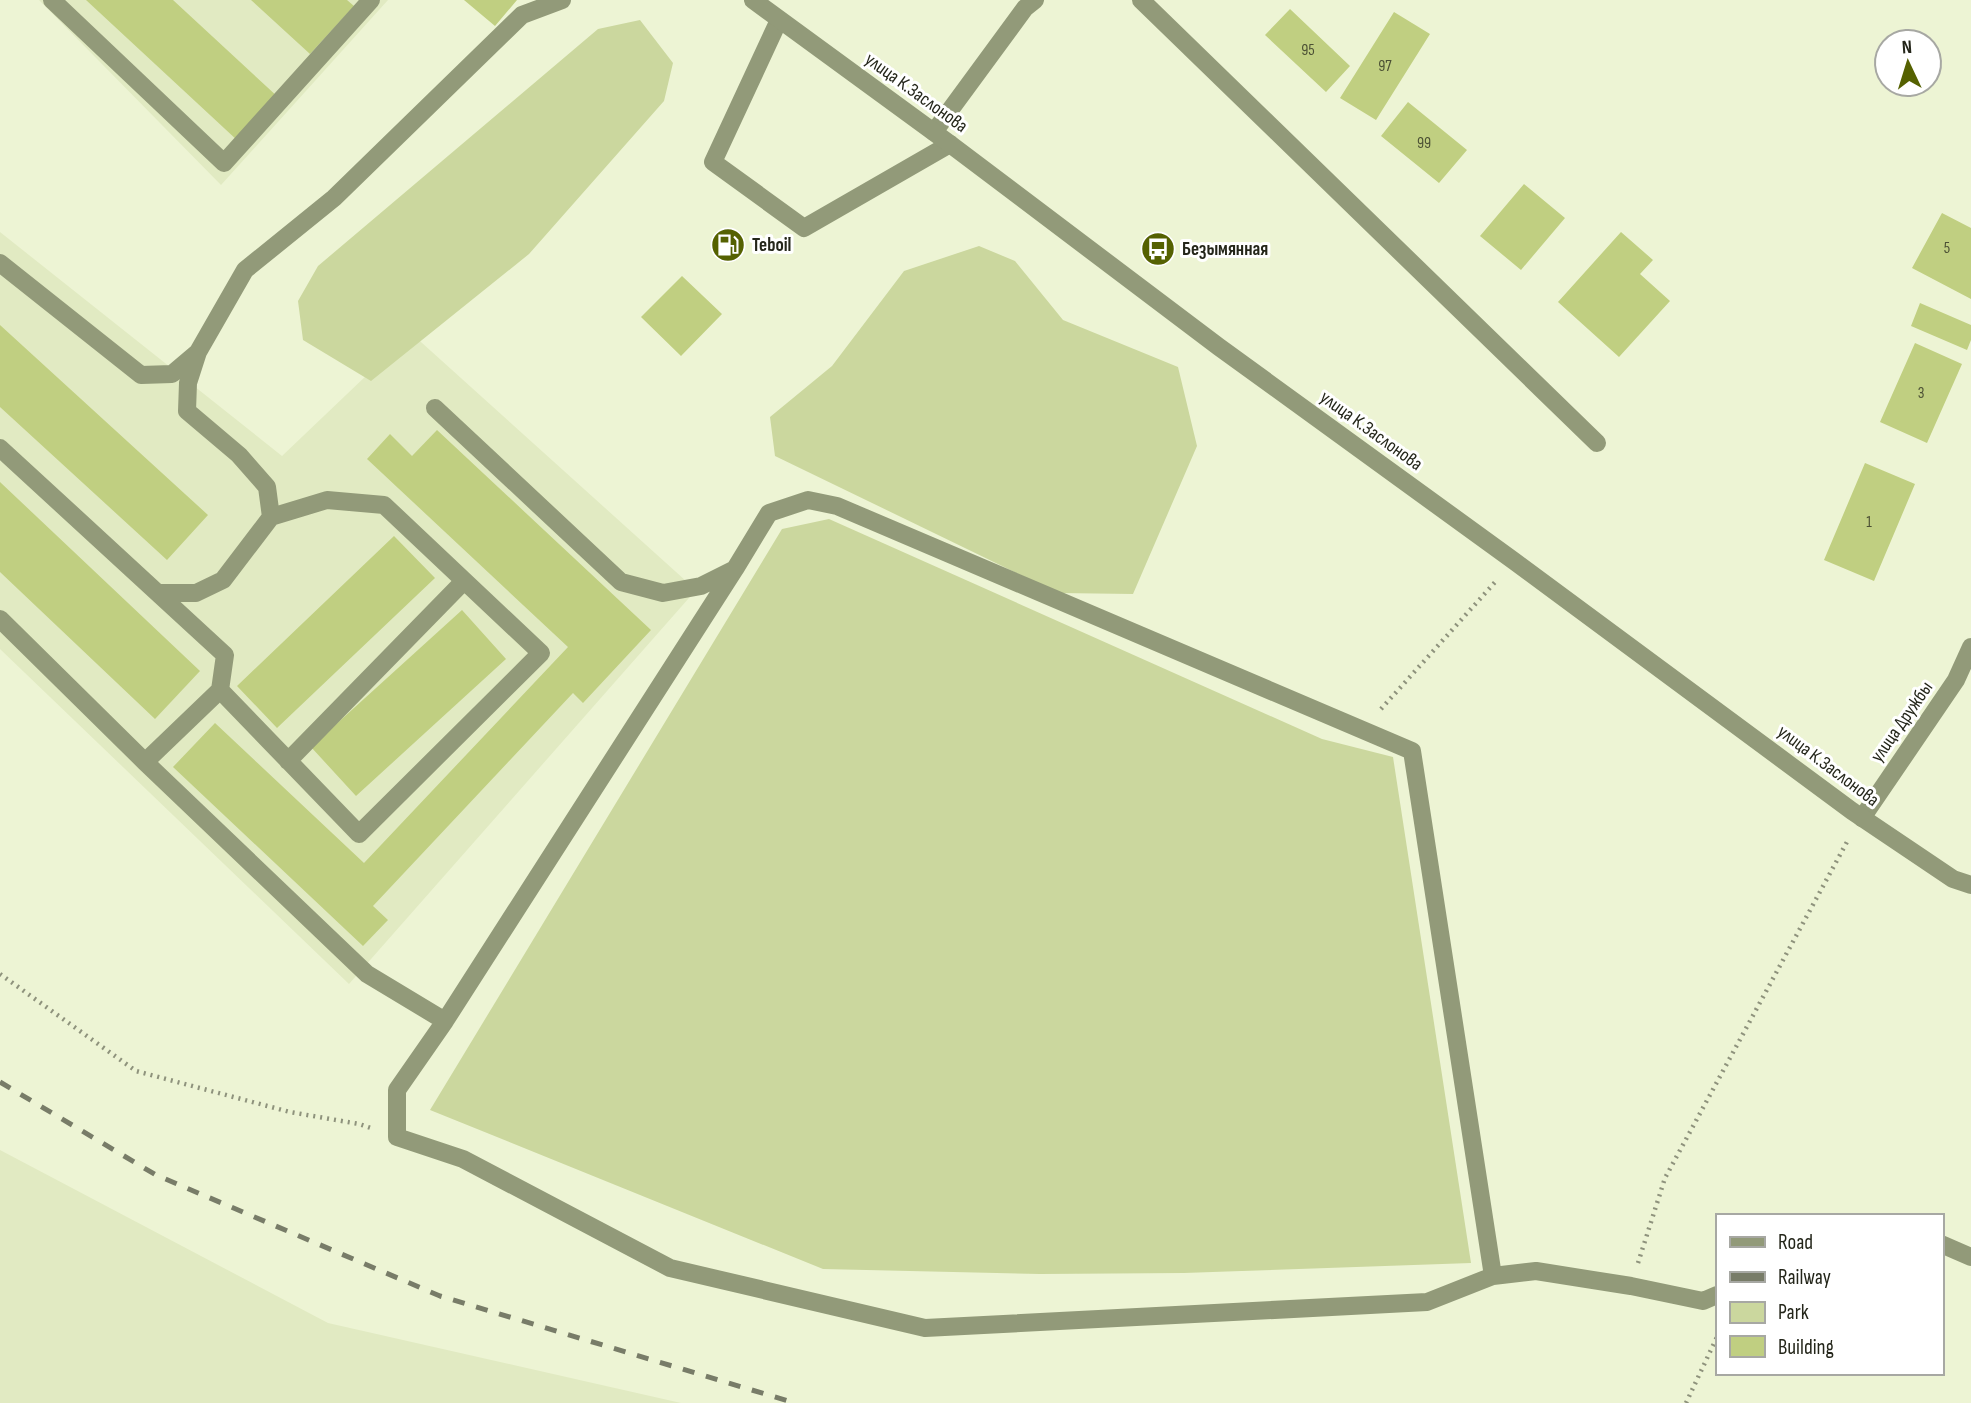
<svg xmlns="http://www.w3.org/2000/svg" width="1971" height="1403" font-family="'Sofia Sans Condensed',sans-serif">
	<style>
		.built { fill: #e1eac2 }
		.green { fill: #cbd79e }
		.building { fill: #c0cf81 }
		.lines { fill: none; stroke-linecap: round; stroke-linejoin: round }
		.path { stroke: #8e927c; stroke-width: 4.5; stroke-dasharray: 2 5; stroke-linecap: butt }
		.service { stroke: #929a79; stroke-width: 18 }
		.minor { stroke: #929a79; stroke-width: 18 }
		.tertiary { stroke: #929a79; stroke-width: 18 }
		.rail { stroke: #787c68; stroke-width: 5; stroke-dasharray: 12 12; stroke-linecap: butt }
		.labels { text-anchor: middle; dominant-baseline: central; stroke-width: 6; stroke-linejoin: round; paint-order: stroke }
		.number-label { font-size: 16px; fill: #4b5034 }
		.street-label { font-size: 19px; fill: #24261a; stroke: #fff }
		.poi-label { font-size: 19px; font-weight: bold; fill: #24261a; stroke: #fff; text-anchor: start }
	</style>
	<rect width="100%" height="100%" fill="#edf4d4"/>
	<!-- built -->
	<path class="built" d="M39 0H388L221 185Z
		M0 232 282 456 411 333 696 590 349 984 0 649Z
		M0 1150 328 1323 681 1403H0Z"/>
	<!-- green -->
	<path class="green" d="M640 20 673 63 664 101 529 254 371 381 303 340 298 301 318 266 598 29Z
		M979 246 1015 261 1063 320 1178 367 1197 446 1133 594 1058 593 775 456 770 417 832 366 904 271Z
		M829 519 1322 739 1393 757 1471 1263 1184 1273 1040 1274 823 1269 430 1110 782 529Z"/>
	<!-- building -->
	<path class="building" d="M86 0H173L279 98 238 141Z
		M251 0H347L354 6 310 54Z
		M464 0H517L495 26Z
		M1290 9 1350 66 1326 92 1265 35Z
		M1394 12 1430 34 1376 120 1340 98Z
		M1408 102 1467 150 1439 183 1381 136Z
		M1524 184 1565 218 1521 270 1480 236Z
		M1942 213 1971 228V299L1912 268Z
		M1621 232 1653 260 1640 274 1670 301 1619 357 1558 302Z
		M682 276 722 314 681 356 641 317Z
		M1920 303 1971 325V340L1967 350 1911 326Z
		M0 325 208 515 167 560 0 407Z
		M1915 343 1962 364 1927 443 1880 422Z
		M437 430 651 630 583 703 573 693 373 906 388 920 363 946 173 767 215 723 364 863 568 647 367 459 390 434 412 456Z
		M1865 463 1915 484 1874 581 1824 560Z
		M0 482 200 671 155 719 0 572Z
		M394 536 435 578 277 728 237 686Z
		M462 610 506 659 356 796 311 747Z"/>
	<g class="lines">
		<!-- path -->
		<path class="path" d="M1381 709 1497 580
			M0 974 136 1071 290 1112 359 1124 371 1128
			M1638 1263 1665 1178 1848 840
			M1686 1403 1717 1337"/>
		<!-- service -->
		<path class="service" d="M52 0 224 163 371 0
			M779 20 713 162 804 228 950 144
			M0 263 141 375 172 374 198 352
			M435 408 621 582 663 593 701 586 735 569
			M0 448 225 655 220 690 145 762
			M271 517 267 487 239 455 187 411 188 383 198 352 245 270 334 198 522 15 562 0
			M159 593H196L223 580 271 517 327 500 384 505 541 653 359 834 220 690
			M0 619 145 762 367 974 445 1021
			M288 761 464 581
			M1941 1244 1971 1257
			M1493 1276 1412 751 837 506 808 500 769 513 735 569 445 1021 397 1090V1137L463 1159 670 1268 925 1328 1427 1302 1493 1276 1536 1271 1631 1286 1703 1301 1717 1295"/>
		<!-- minor -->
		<path class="minor" d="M1141 0 1597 443
			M934 132 1025 8 1035 0
			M1862 818 1956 680 1971 647"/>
		<!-- tertiary -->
		<path class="tertiary" d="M753 0 950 144 1219 347 1514 561 1852 811 1953 879 1971 885"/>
		<!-- rail -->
		<path class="rail" d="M0 1082 156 1175 440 1296 795 1403"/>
	</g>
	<!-- icons -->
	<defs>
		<g id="fuel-disc" transform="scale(1.75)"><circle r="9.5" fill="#556101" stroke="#fff"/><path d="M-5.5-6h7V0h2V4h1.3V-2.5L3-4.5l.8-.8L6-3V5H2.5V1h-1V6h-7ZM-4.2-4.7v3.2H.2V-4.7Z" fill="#fff"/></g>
		<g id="bus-disc" transform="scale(1.75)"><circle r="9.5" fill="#556101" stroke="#fff"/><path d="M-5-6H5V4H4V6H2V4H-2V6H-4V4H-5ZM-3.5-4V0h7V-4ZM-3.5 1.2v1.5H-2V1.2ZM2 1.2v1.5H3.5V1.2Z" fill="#fff"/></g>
	</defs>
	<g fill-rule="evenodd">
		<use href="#fuel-disc" x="728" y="245"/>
		<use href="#bus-disc" x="1158" y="249"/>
	</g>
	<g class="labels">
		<!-- number labels -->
		<g class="number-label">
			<text x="1308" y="50">95</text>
			<text x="1385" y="66">97</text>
			<text x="1424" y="143">99</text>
			<text x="1947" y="248">5</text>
			<text x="1921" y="393">3</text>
			<text x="1869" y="522">1</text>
		</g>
		<!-- street labels -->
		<g class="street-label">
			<text transform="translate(916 93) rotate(36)">улица К.Заслонова</text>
			<text transform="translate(1371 431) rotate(36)">улица К.Заслонова</text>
			<text transform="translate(1902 722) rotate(-55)">улица Дружбы</text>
			<text transform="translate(1828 766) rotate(37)">улица К.Заслонова</text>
		</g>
		<!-- poi labels -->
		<g class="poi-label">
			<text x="752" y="245">Teboil</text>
			<text x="1182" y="249">Безымянная</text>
		</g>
	</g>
	<!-- legend -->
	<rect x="1716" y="1214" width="228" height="161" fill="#ffffff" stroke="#a7a8a3" stroke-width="2"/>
	<rect x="1730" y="1237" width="35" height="10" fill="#929a79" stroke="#a7a8a3" stroke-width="2"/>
	<text x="1778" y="1249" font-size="21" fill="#24261a">Road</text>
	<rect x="1730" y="1272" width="35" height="10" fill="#787c68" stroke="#a7a8a3" stroke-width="2"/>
	<text x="1778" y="1284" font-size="21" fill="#24261a">Railway</text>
	<rect x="1730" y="1302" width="35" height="21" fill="#cbd79e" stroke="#a7a8a3" stroke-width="2"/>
	<text x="1778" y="1319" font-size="21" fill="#24261a">Park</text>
	<rect x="1730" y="1336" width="35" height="21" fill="#c0cf81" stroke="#a7a8a3" stroke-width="2"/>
	<text x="1778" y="1354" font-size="21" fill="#24261a">Building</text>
	<!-- north arrow -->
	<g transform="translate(1908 63) rotate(356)"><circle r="33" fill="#ffffff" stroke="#a7a8a3" stroke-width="2"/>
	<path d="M0-5L12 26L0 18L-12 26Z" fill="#556101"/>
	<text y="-10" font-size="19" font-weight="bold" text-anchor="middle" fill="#24261a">N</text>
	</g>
</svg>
